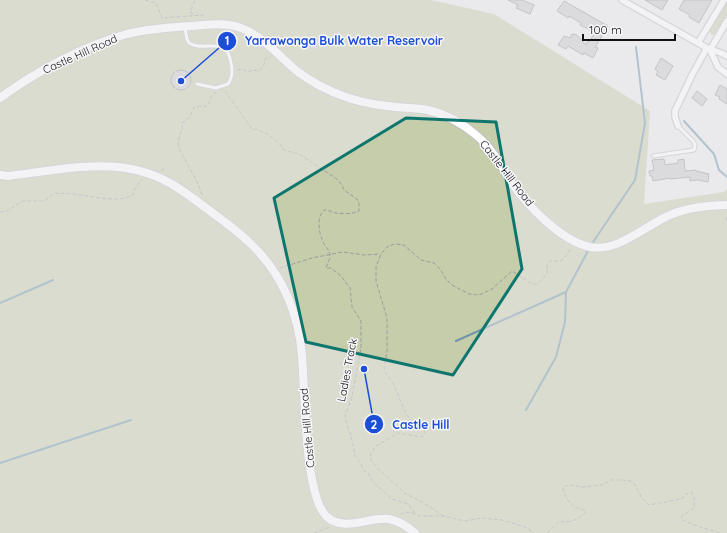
<svg xmlns="http://www.w3.org/2000/svg" width="727" height="533" font-family="Quicksand,sans-serif">
	<style>
		.green { fill: #c5cdab }
		.lines { fill: none; stroke-linecap: round; stroke-linejoin: round }
		.stream { stroke: #6f95a8; stroke-width: 2 }
		.building { fill: #c9c9cd; stroke: #99999c }
		.service-casing { stroke: #bdbec1; stroke-width: 5 }
		.minor-casing { stroke: #bdbec1; stroke-width: 8 }
		.secondary-casing { stroke: #bdbec1; stroke-width: 10 }
		.path { stroke: #9d9da0; stroke-width: 1; stroke-dasharray: 4 2; stroke-linecap: butt }
		.service { stroke: #fff; stroke-width: 3 }
		.minor { stroke: #fff; stroke-width: 5.5 }
		.secondary { stroke: #fff; stroke-width: 8 }
		.marked { fill: none; stroke: #0f766e; stroke-width: 3; stroke-linejoin: round }
		.labels { text-anchor: middle; dominant-baseline: central; stroke-width: 3; stroke-linejoin: round; paint-order: stroke }
		.street-label { font-size: 11px; fill: #111112; stroke: #f7f7fa }
		.leader { fill: none; stroke: #1d4ed8; stroke-width: 1.5 }
		.callout-dot { fill: #1d4ed8; stroke: #f7f7fa; stroke-width: 1.5 }
		.mark-label { font-size: 12px; text-anchor: middle; font-weight: bold; fill: #fff }
		.callout-label { font-size: 12px; text-anchor: middle; font-weight: bold; fill: #1d4ed8; stroke: #f7f7fa; stroke-width: 3; stroke-linejoin: round; paint-order: stroke }
	</style>
	<rect width="100%" height="100%" fill="#eaeaed"/>
	<!-- green -->
	<path class="green" d="M0 0H431L494 14 650 111 644 204 724 192 727 189V533H0Z
		M727 0V16L716 34 712 35 709 31Z"/>
	<g class="lines">
		<!-- stream -->
		<path class="stream" d="M684 121 714 154 719 170 727 177
			M591 245 635 180 645 123 636 47
			M0 303 53 280
			M456 341 566 292
			M526 410 556 357 565 322 566 292 589 249
			M0 463 131 420"/>
	</g>
	<!-- building -->
	<path class="building" d="M508 0H522L534 5 530 14 516 8 518 5Z
		M645 0H668L662 10Z
		M684 0H712L699 23 689 17 690 15 679 9Z
		M564 1 608 26 596 46 595 47 598 48 593 58 584 53 583 55 568 46 566 49 558 45 564 36 570 38 572 34 577 35 586 45 588 41 589 42 595 32 580 25 581 23 569 16 568 18 557 11Z
		M661 58 673 66 665 80 656 75 658 72 655 69Z
		M171 80a10 10 0 1 1 20 0a10 10 0 1 1-20 0Z
		M720 85 727 89V104L719 99 720 97 715 95Z
		M697 91 707 99 702 106 692 98Z
		M664 159 665 165 678 163V160L684 159 685 171 696 170V171L709 174 708 182 698 180 690 181V177L670 179V178L653 181 652 176H650L649 171 654 170 652 160Z"/>
	<g class="lines">
		<!-- service casing -->
		<g class="service-casing">
			<path id="service" d="M185 28 187 39 189 43C204 53 227 34 231 63 233 71 232 78 228 84L216 88 197 84
				M653 156 694 150 695 145 693 141 678 126"/>
		</g>
		<!-- minor casing -->
		<g class="minor-casing">
			<path id="minor" d="M622 0 707 48 721 53 727 56
				M727 21 710 50 718 67 727 74
				M698 43 724 0
				M678 126 675 117V111L692 75 707 48"/>
		</g>
		<!-- secondary casing -->
		<g class="secondary-casing">
			<path id="secondary" d="M0 98C35 72 85 45 127 34 148 29 171 27 193 26 210 24 230 22 246 30 267 40 281 58 298 72 313 83 328 91 346 97 362 103 378 105 395 107 406 108 417 108 428 110 445 114 462 123 476 135 492 148 502 167 513 185 529 207 559 238 586 246 616 255 644 226 670 215 687 207 708 206 727 205
				M0 175 8 176C43 172 92 162 126 168 159 173 180 188 206 208 222 220 238 231 252 245 282 274 299 314 302 356 305 389 304 493 326 516 344 533 370 516 389 519 399 521 407 526 415 533"/>
		</g>
		<!-- path -->
		<path class="path" d="M145 0 156 3 162 18 203 15 205 18
			M193 14 190 12 195 0
			M282 36 284 44 283 47
			M237 70 241 69 249 72 252 70 259 71 264 65 265 59 271 56
			M225 91 252 129C264 130 277 139 284 150L299 154 337 179 342 185 344 190 358 200 359 204V211C353 214 343 214 336 213 332 212 328 210 324 210 316 218 319 233 323 242 325 247 330 250 330 256 330 260 327 264 326 268H331L340 275 350 288 352 307 361 321V348L352 396 345 416 349 431 351 435 355 456 361 463 363 470 369 474 372 481 392 499 408 504 416 514
			M161 171 165 168
			M202 195C199 185 194 176 189 167 185 159 179 152 178 144 178 135 184 132 182 123L190 117 194 107 207 106 209 103 212 96 216 92
			M0 212 7 211 23 201H44L55 193C64 194 72 193 80 195 97 197 117 203 133 195L134 190 142 179
			M727 217 726 219 727 222
			M280 268 312 258 343 252 365 255 380 254
			M400 514 406 512 412 513 420 516H443L465 521 481 518 502 520 525 527 534 533
			M443 516 429 506 406 494 375 466 371 460 370 456 376 446 398 433 422 437 425 432 424 429 413 423 406 414 393 383 387 375 384 369 387 351V318L376 281V267L381 254 387 247 395 244 404 245 421 260 434 263 440 269 446 279 452 285 469 294 479 295 492 289 512 271 532 284H538L547 274V265L550 261H561L567 255 571 248
			M314 533 330 527
			M547 533 559 522C571 522 577 521 586 512L585 510C582 510 578 509 575 507 569 504 563 493 563 487L568 485 583 487 602 485 611 480H623L631 481 635 485 642 498 649 505 680 499 684 497 689 492H692L694 497V508L682 516V520L700 527 720 533"/>
		<!-- service -->
		<use href="#service" class="service"/>
		<!-- minor -->
		<use href="#minor" class="minor"/>
		<!-- secondary -->
		<use href="#secondary" class="secondary"/>
	</g>
	<!-- marked area -->
	<path d="M0 0H727V533H0ZM406 118 496 122 522 269 453 375 306 342 274 198Z" fill="#eaeaed" fill-opacity=".55" fill-rule="evenodd"/>
	<path class="marked" d="M406 118 496 122 522 269 453 375 306 342 274 198Z"/>
	<g class="labels">
		<!-- street labels -->
		<g class="street-label">
			<text transform="translate(80 54) rotate(-24)">Castle Hill Road</text>
			<text transform="translate(507 173) rotate(52)">Castle Hill Road</text>
			<text transform="translate(347 370) rotate(-79)">Ladies Track</text>
			<text transform="translate(307 428) rotate(-95)">Castle Hill Road</text>
		</g>
	</g>
	<!-- callouts -->
	<path class="leader" d="M181 81L227 41M364 369L374 424"/>
	<g class="callout-dot">
		<circle cx="181" cy="81" r="4"/>
		<circle cx="364" cy="369" r="4"/>
		<circle cx="227" cy="41" r="10"/>
		<circle cx="374" cy="424" r="10"/>
	</g>
	<g class="mark-label">
		<text x="227" y="45">1</text>
		<text x="374" y="429">2</text>
	</g>
	<g class="callout-label">
		<text x="344" y="45">Yarrawonga Bulk Water Reservoir</text>
		<text x="421" y="429">Castle Hill</text>
	</g>
	<!-- scale -->
	<path d="M583 34v6h92v-6" fill="none" stroke="#111112" stroke-width="2"/>
	<text x="589" y="34" font-size="12" fill="#111112" stroke="#f7f7fa" stroke-width="3" paint-order="stroke">100 m</text>
</svg>
